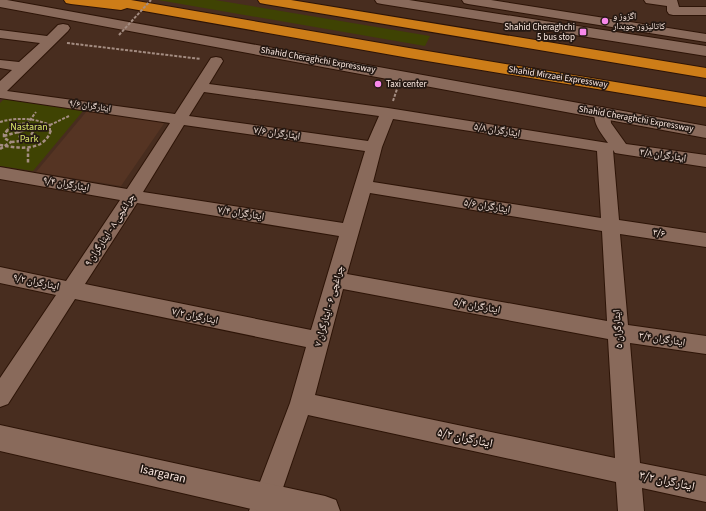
<svg xmlns="http://www.w3.org/2000/svg" width="706" height="511" font-family="'Source Sans 3','Noto Naskh Arabic',sans-serif">
	<style>
		.built { fill: #553423 }
		.green { fill: #3f4303 }
		.lines { fill: none; stroke-linecap: round; stroke-linejoin: round }
		.street-casing { stroke: #2d1407; stroke-width: 2 }
		.secondary-casing { stroke: #2d1407; stroke-width: 2 }
		.highway-casing { stroke: #2d1407; stroke-width: 2 }
		.path-far1 { stroke: #a48d82; stroke-width: 2; stroke-dasharray: 3 1.5; stroke-linecap: butt }
		.path { stroke: #a48d82; stroke-width: 2.5; stroke-dasharray: 3.5 2; stroke-linecap: butt }
		.street { fill: #896a5b; fill-rule: evenodd }
		.secondary { fill: #896a5b; fill-rule: evenodd }
		.highway { fill: #cd7d18; fill-rule: evenodd }
		.path-bridge { stroke: #a48d82; stroke-width: 2; stroke-dasharray: 3 1.5; stroke-linecap: butt }
		.poi-dot { fill: #f888e9; stroke: #251913; stroke-width: 1.5 }
		.labels { text-anchor: middle; dominant-baseline: central; stroke-width: 3.5; stroke-linejoin: round; paint-order: stroke }
		.far-poi-label { font-size: 9px; fill: #feebe3; stroke: #251913; text-anchor: start }
		.far-street-label { font-size: 9px; fill: #feebe3; stroke: #251913 }
		.park-label { font-size: 10px; fill: #d9e569; stroke: #251913 }
		.street-label { font-size: 10px; fill: #feebe3; stroke: #251913 }
		.near-street-label { font-size: 12px; fill: #feebe3; stroke: #251913 }
	</style>
	<rect width="100%" height="100%" fill="#482d1f"/>
	<!-- built -->
	<path class="built" d="M87 111 165 122 121 186 36 172Z"/>
	<!-- green -->
	<path class="green" d="M158 0H215L430 36 425 46Z
		M4 99 83 111 33 171 0 166V103Z"/>
	<g class="lines">
		<!-- street casing -->
		<g class="street-casing">
			<path id="street" d="M462 0H491L706 34V42L468 4 464 3Z
				M644 0H677L679 7H706V15H673L669 14 667 11V6L646 3Z
				M63 24 68 25 70 28 68 31 7 91 175 114 211 58 216 57 221 58 223 61 209 84 388 108 608 143C602 134 589 120 597 109L602 107 607 109 610 112 611 123 626 144 706 155V167L621 154 615 153 613 150 619 220 706 233V247L620 234 628 325 706 336V354L630 343 640 463 706 476V502L642 488 644 511H618L616 482 308 415 275 511H249L290 403 306 347 75 299 8 404 0 407V378L56 295 0 283V267L66 281 120 200 0 179V167L127 189 170 123 0 98V81L12 70 0 68V60L19 62 40 43 0 38V30L47 36 58 25ZM204 92 379 116 368 141 189 116ZM393 119 597 151 601 218 373 182 382 147ZM184 125 365 151 343 223 143 192ZM370 193 602 231 607 321 347 274ZM137 203 339 236 311 330 85 284ZM343 289 608 339 615 458 315 395Z"/>
		</g>
		<!-- secondary casing -->
		<g class="secondary-casing">
			<path id="secondary" d="M0 0H7L706 126V138L0 7Z
				M375 0H409L706 46V56L382 4 377 3Z
				M0 425 325 496 336 500 340 511H260L0 451Z"/>
		</g>
		<!-- highway casing -->
		<g class="highway-casing">
			<path id="highway" d="M64 0H131L409 48 706 97V107L409 58 127 8 121 10 71 4 66 3Z
				M258 0H291L706 68V78L265 4 260 3Z"/>
		</g>
		<!-- path-far1 -->
		<path class="path-far1" d="M67 43 201 59
			M393 101 397 89
			M0 122C17 117 34 118 50 125V131
			M27 124 36 112
			M17 125 19 131
			M50 125 69 116
			M6 131C15 124 25 120 34 128L33 131
			M22 131 34 128"/>
		<!-- path -->
		<path class="path" d="M8 130 4 134V138L11 142
			M18 130 21 141
			M4 136 25 130
			M11 142C21 141 29 141 34 130
			M0 145C17 148 44 153 51 130
			M28 148V163
			M0 149 11 142"/>
		<!-- street -->
		<use href="#street" class="street"/>
		<!-- secondary -->
		<use href="#secondary" class="secondary"/>
		<!-- highway -->
		<use href="#highway" class="highway"/>
		<!-- path-bridge -->
		<path class="path-bridge" d="M119 35 151 0"/>
	</g>
	<!-- markers -->
	<g class="poi-dot">
		<circle cx="605" cy="21" r="4"/>
		<rect x="579" y="28" width="8" height="8" rx="2"/>
		<circle cx="378" cy="84" r="4"/>
	</g>
	<g class="labels">
		<!-- far-poi labels -->
		<g class="far-poi-label">
			<text x="613" y="16">اگزوز و<tspan x="613" dy="10">کاتالیزور چوبدار</tspan></text>
			<text x="575" y="27" text-anchor="end">Shahid Cheraghchi<tspan x="575" dy="10">5 bus stop</tspan></text>
			<text x="386" y="84">Taxi center</text>
		</g>
		<!-- far-street labels -->
		<g class="far-street-label">
			<text transform="translate(318 60) rotate(10)">Shahid Cheraghchi Expressway</text>
			<text transform="translate(558 77) rotate(9)">Shahid Mirzaei Expressway</text>
			<text transform="translate(90 106) rotate(8)">ایثارگران ۹/۶</text>
			<text transform="translate(636 119) rotate(10)">Shahid Cheraghchi Expressway</text>
		</g>
		<!-- park labels -->
		<g class="park-label">
			<text x="29" y="127">Nastaran<tspan x="29" dy="12">Park</tspan></text>
		</g>
		<!-- street labels -->
		<g class="street-label">
			<text transform="translate(497 130) rotate(9)">ایثارگران ۵/۸</text>
			<text transform="translate(277 133) rotate(8)">ایثارگران ۷/۶</text>
			<text transform="translate(663 155) rotate(8)">ایثارگران ۳/۸</text>
			<text transform="translate(66 184) rotate(10)">ایثارگران ۹/۴</text>
			<text transform="translate(487 206) rotate(9)">ایثارگران ۵/۶</text>
			<text transform="translate(241 213) rotate(9)">ایثارگران ۷/۴</text>
			<text transform="translate(110 230) rotate(-57)">چراغچی ۸ - ایثارگران ۹</text>
			<text transform="translate(659 233) rotate(8)">۳/۶</text>
			<text transform="translate(36 282) rotate(12)">ایثارگران ۹/۲</text>
			<text transform="translate(329 306) rotate(-74)">چراغچی ۶ - ایثارگران ۷</text>
			<text transform="translate(477 306) rotate(10)">ایثارگران ۵/۴</text>
			<text transform="translate(195 316) rotate(12)">ایثارگران ۷/۲</text>
			<text transform="translate(618 329) rotate(-94)">ایثارگران ۵</text>
			<text transform="translate(662 339) rotate(9)">ایثارگران ۳/۴</text>
		</g>
		<!-- near-street labels -->
		<g class="near-street-label">
			<text transform="translate(465 438) rotate(12)">ایثارگران ۵/۲</text>
			<text transform="translate(163 474) rotate(13)">Isargaran</text>
			<text transform="translate(667 481) rotate(12)">ایثارگران ۳/۲</text>
		</g>
	</g>
</svg>
